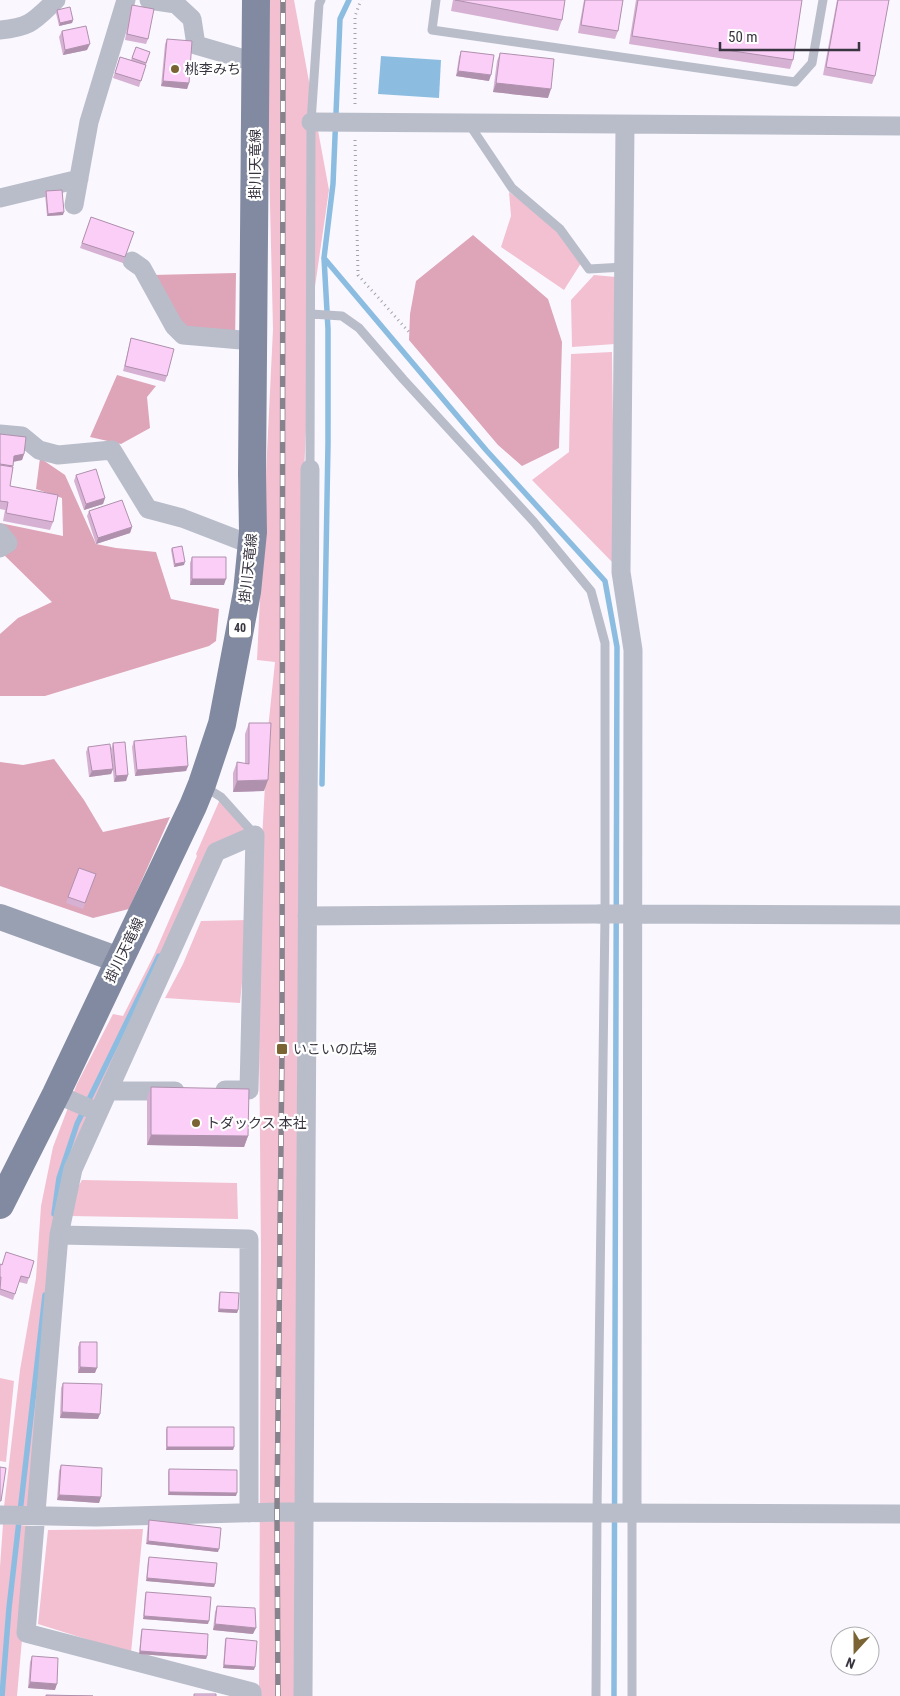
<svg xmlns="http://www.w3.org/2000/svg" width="900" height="1696" font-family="'Roboto Condensed','Noto Sans JP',sans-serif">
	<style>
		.green { fill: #f2c0d0 }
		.forest { fill: #dea4b7 }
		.water { fill: #8cbde1 }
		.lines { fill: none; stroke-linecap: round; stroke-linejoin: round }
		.stream { stroke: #8cbde1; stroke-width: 5.5 }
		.path { stroke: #a4a2aa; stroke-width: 3; stroke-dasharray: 1 4; stroke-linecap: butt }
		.lane { stroke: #b9bdca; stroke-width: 9 }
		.street { stroke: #b9bdca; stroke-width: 19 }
		.secondary { stroke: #99a0b2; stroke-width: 26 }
		.primary { stroke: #828aa1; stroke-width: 28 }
		.rail-casing { stroke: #86838c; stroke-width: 5.5 }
		.rail { stroke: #fff; stroke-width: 4; stroke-dasharray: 11; stroke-linecap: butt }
		.street-bridge { stroke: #b9bdca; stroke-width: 19 }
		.wall { fill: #d7b1d4 }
		.shaded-wall { fill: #af90ad }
		.building { fill: #facef7; stroke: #af90ad }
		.poi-dot { fill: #7b6434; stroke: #fff; stroke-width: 2 }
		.labels { text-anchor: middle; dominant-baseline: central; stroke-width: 4.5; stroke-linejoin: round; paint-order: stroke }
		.shield { fill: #fff; stroke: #747279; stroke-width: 1 }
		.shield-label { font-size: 12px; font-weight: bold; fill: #383540 }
		.poi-label { font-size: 14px; fill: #383540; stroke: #fff; text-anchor: start }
		.street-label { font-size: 14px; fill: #383540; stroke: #fff }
	</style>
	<rect width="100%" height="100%" fill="#faf8fe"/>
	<!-- green -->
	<path class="green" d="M267 0H294L329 190 311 314 304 474 297 1696H259L261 1254 258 914 268 729 275 662 257 660 273 329 267 78Z
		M509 192 560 229 583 260 564 290 501 247 511 216Z
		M594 275 616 277 615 344 572 347 571 300Z
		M612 352 615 565 532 480 569 452 571 354Z
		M221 797 255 837 216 852 76 1156 31 1510 4 1507 20 1370 36 1278 41 1206 53 1147 77 1084 113 1014 123 1016 154 955 197 856 196 854Z
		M248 920 240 1003 165 998 183 964 201 921Z
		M82 1180 237 1183 238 1219 70 1216 74 1194Z
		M0 1378 14 1381 6 1462 0 1461Z
		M3 1524 32 1526 17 1696H0V1567Z
		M143 1529 131 1653 38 1624 48 1530Z"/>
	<!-- forest -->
	<path class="forest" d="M473 235 548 299 562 342 559 448 522 466 498 445 409 340 410 314 416 281Z
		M236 273 235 344 188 334 152 275Z
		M117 375 156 386 147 397 150 428 121 444 90 437Z
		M40 458 65 475 96 544 116 548 156 552 171 599 219 609 216 641 209 646 45 696H0V634L18 618 52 602 0 551V523L63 536 62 498 36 489Z
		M54 759 84 800 103 832 170 817 129 909 93 918 0 886V762L23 765Z"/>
	<!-- water -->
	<path class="water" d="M381 56 441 60 439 98 378 94Z"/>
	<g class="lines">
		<!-- stream -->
		<path class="stream" d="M324 258 486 450 605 581 617 647 614 1696
			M322 784 328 443V329L324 258 333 184 340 19 349 0
			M54 1214 59 1178 77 1124 159 956
			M2 1696 9 1608 45 1295"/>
		<!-- path -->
		<path class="path" d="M355 104V16L361 0
			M355 140 358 275 409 332"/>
		<!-- lane -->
		<path class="lane" d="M436 0 432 30 795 82 812 63 823 0
			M469 124 512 188 560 229 589 269 624 267
			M311 314 342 316 359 328 403 379 534 522 591 591 605 643V914L597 1512 596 1696
			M310 469 311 122 319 4 321 0
			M205 787 221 797 255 835
			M632 1696V1512"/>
		<!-- street -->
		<path class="street" d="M149 0 176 4 192 19 196 45 255 62
			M0 30C31 27 34 21 56 0
			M311 122 900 126
			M625 125 621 572 633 650 632 1512
			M0 198 79 179
			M74 205 89 122 126 0
			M132 261 142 268 174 326 183 335 253 341
			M0 434 22 436 39 450 58 455 112 450 148 509 182 518 252 545
			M0 533 8 543 0 548
			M626 914 900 915
			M307 916 599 914
			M225 1090H249L255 835 216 852 73 1169 59 1235 26 1633 252 1692V1696
			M108 1091H175
			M56 1094 98 1112
			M59 1235 249 1239V1513
			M0 1515 96 1517 277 1512 900 1514
			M303 1696 310 469"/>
		<!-- secondary -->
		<path class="secondary" d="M0 917 119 960"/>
		<!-- primary -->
		<path class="primary" d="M0 1205 56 1094 193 806 202 784 222 724 247 592 253 532 252 474 256 0"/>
		<!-- rail casing -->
		<g class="rail-casing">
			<path id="rail" d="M278 1696 277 1512 282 1049 283 0"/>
		</g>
		<!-- rail -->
		<use href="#rail" class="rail"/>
		<!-- street-bridge -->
		<path class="street-bridge" d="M599 914H626"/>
	</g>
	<!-- wall -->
	<path class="wall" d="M453 0H565L562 20 558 31 451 11Z
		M584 0H623L618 31 615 39 578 33Z
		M636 0H802L793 60 790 69 629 44Z
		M837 0H889L875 76 872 84 823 75Z
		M132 5 148 39 146 44 125 40 130 11Z
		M57 10 73 20 72 23 59 26 56 13Z
		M62 31 87 50 63 55 59 37Z
		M167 39 189 83 187 89 161 86 165 44Z
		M136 47 150 52 139 87 113 78 120 57 131 60Z
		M461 51 489 81 456 76 459 57Z
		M500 53 548 98 493 92 497 61Z
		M46 191 63 215 47 216 45 194Z
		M91 217 134 232 123 263 80 248Z
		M131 338 167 376 165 382 123 371Z
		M0 434 24 454 22 460 13 462 10 486 53 522 50 530 3 521 5 510 0 509Z
		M76 475 105 498 103 504 84 510 74 481Z
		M89 511 132 527 130 533 96 544 87 516Z
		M172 548 184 565 174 567 171 550Z
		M192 557 224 585H190V563Z
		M249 723 264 791 233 792V773L237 762 245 764V734Z
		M134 741 188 766 186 771 135 776 132 747Z
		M113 743 128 775 126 781 114 782 111 749Z
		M88 747 113 769 111 774 89 777 86 752Z
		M79 868 96 874 83 909 66 903Z
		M151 1087 248 1136 244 1147 147 1145V1098Z
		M34 1261 27 1284 19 1282 13 1300 0 1295V1264Z
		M220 1292 238 1310 237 1313 218 1312 219 1295Z
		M80 1342 95 1373H78V1347Z
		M63 1383 98 1419 60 1418 61 1388Z
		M167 1427 234 1447 233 1450H166V1430Z
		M61 1465 101 1497 99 1503 57 1500 59 1471Z
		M169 1469 236 1496 168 1495V1472Z
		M149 1520 218 1552 146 1544 148 1523Z
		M149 1557 215 1584 214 1587 146 1581 148 1560Z
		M146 1592 208 1624 143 1619 145 1595Z
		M217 1606 253 1634 213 1630 215 1612Z
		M142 1629 207 1656 206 1659 139 1654 141 1632Z
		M226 1638 254 1670 223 1668 225 1640Z
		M32 1656 55 1690 28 1688 30 1662Z"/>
	<!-- shaded-wall -->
	<path class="shaded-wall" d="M73 20 72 23 59 26 60 23Z
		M90 44 87 50 63 55 65 50Z
		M458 71 491 75 489 81 456 76Z
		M163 81 189 83 187 89 161 86Z
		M496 83 551 89 548 98 493 92Z
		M64 212 63 215 47 216 48 214Z
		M24 454 22 460 12 462 14 456Z
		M105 498 103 504 84 510 86 504Z
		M132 527 130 533 96 544 98 538Z
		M185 562 184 565 174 567 175 564Z
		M192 579H226L224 585H190Z
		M188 766 186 771 135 776 137 770Z
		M113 769 111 774 89 777 92 771Z
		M128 775 126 781 114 782 116 776Z
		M268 780 264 791 233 792 237 781Z
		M151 1135 248 1136 244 1147 147 1145Z
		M219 1309 238 1310 237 1313 218 1312Z
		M80 1367 97 1368 95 1373H78Z
		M62 1412 100 1414 98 1419 60 1418Z
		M167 1447H234L233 1450H166Z
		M169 1492 237 1493 236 1496 168 1495Z
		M59 1495 101 1497 99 1503 57 1500Z
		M148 1541 219 1549 218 1552 146 1544Z
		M147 1578 215 1584 214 1587 146 1581Z
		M144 1616 209 1621 208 1624 143 1619Z
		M215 1624 256 1628 253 1634 213 1630Z
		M140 1651 207 1656 206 1659 139 1654Z
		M224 1665 255 1667 254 1670 223 1668Z
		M30 1682 57 1684 55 1690 28 1688Z"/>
	<!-- building -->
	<path class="building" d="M455 0H565L562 20Z
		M585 0H623L618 31 581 25Z
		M638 0H802L793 60 632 36Z
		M838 0H889L875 76 826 67Z
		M132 5 154 9 148 39 127 34Z
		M70 7 73 20 60 23 57 10Z
		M86 26 90 44 65 50 62 31Z
		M167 39 192 41 189 83 163 81Z
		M136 47 150 52 146 63 132 58Z
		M461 51 494 55 491 75 458 71Z
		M500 53 554 59 551 89 496 83Z
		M120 57 146 65 141 81 115 73Z
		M62 190 64 212 48 214 46 191Z
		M91 217 134 232 125 257 82 243Z
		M131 338 174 349 167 376 125 366Z
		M0 434 26 437 24 454 14 456 13 466 0 464Z
		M0 465 13 467 10 486 58 495 53 522 6 513 8 502 0 501Z
		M96 469 105 498 86 504 76 475Z
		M122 500 132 527 98 538 89 511Z
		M182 546 185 562 175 564 172 548Z
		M192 557H226V579H192Z
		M249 723H271L268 780 237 781V762L249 764Z
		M186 736 188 766 137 770 134 741Z
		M125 742 128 775 116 776 113 743Z
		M110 744 113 769 92 771 88 747Z
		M79 868 96 874 85 903 68 897Z
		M151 1087 249 1089 248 1136 151 1135Z
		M6 1252 34 1261 29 1278 21 1276 15 1294 0 1289 1 1277H0V1264L2 1265Z
		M220 1292 239 1293 238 1310 219 1309Z
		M80 1342H97V1368L80 1367Z
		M63 1383 102 1384 100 1414 62 1412Z
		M167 1427H234V1447H167Z
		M61 1465 102 1468 101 1497 59 1495Z
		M0 1467 6 1468 1 1501H0Z
		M169 1469 237 1470V1493L169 1492Z
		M149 1520 221 1528 219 1549 148 1541Z
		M149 1557 217 1563 215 1584 147 1578Z
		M146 1592 211 1597 209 1621 144 1616Z
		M217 1606 255 1608 256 1628 215 1624Z
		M142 1629 208 1634 207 1656 140 1651Z
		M226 1638 257 1641 255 1667 224 1665Z
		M32 1656 58 1658 57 1684 30 1682Z
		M194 1694H216V1696H194Z
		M46 1695 93 1696H46Z"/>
	<!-- markers -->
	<g class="poi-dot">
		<circle cx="175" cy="69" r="5"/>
		<rect x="276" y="1043" width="12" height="12" rx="2.5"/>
		<circle cx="196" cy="1123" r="5"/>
	</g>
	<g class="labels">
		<!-- shield labels -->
		<rect class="shield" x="229" y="618.5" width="22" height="19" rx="4"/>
		<g class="shield-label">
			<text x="240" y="628">40</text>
		</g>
		<!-- poi labels -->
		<g class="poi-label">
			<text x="185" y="69">桃李みち</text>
			<text x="293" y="1049">いこいの広場</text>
			<text x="206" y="1123">トダックス 本社</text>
		</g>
		<!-- street labels -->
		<g class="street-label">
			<text transform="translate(255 164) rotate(-90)">掛川天竜線</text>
			<text transform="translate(248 568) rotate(-84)">掛川天竜線</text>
			<text transform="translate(124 950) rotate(-64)">掛川天竜線</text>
		</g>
	</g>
	<!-- north arrow -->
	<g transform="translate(855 1651) rotate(201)"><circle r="24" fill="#ffffff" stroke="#afaeb3"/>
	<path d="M0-4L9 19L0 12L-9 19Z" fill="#7b6434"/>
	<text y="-8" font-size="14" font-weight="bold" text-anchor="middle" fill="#383540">N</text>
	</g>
	<!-- scale -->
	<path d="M720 42v8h139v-8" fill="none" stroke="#383540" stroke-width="2.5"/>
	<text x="728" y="42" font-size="15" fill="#383540" stroke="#ffffff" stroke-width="4" paint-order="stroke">50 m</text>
</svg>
